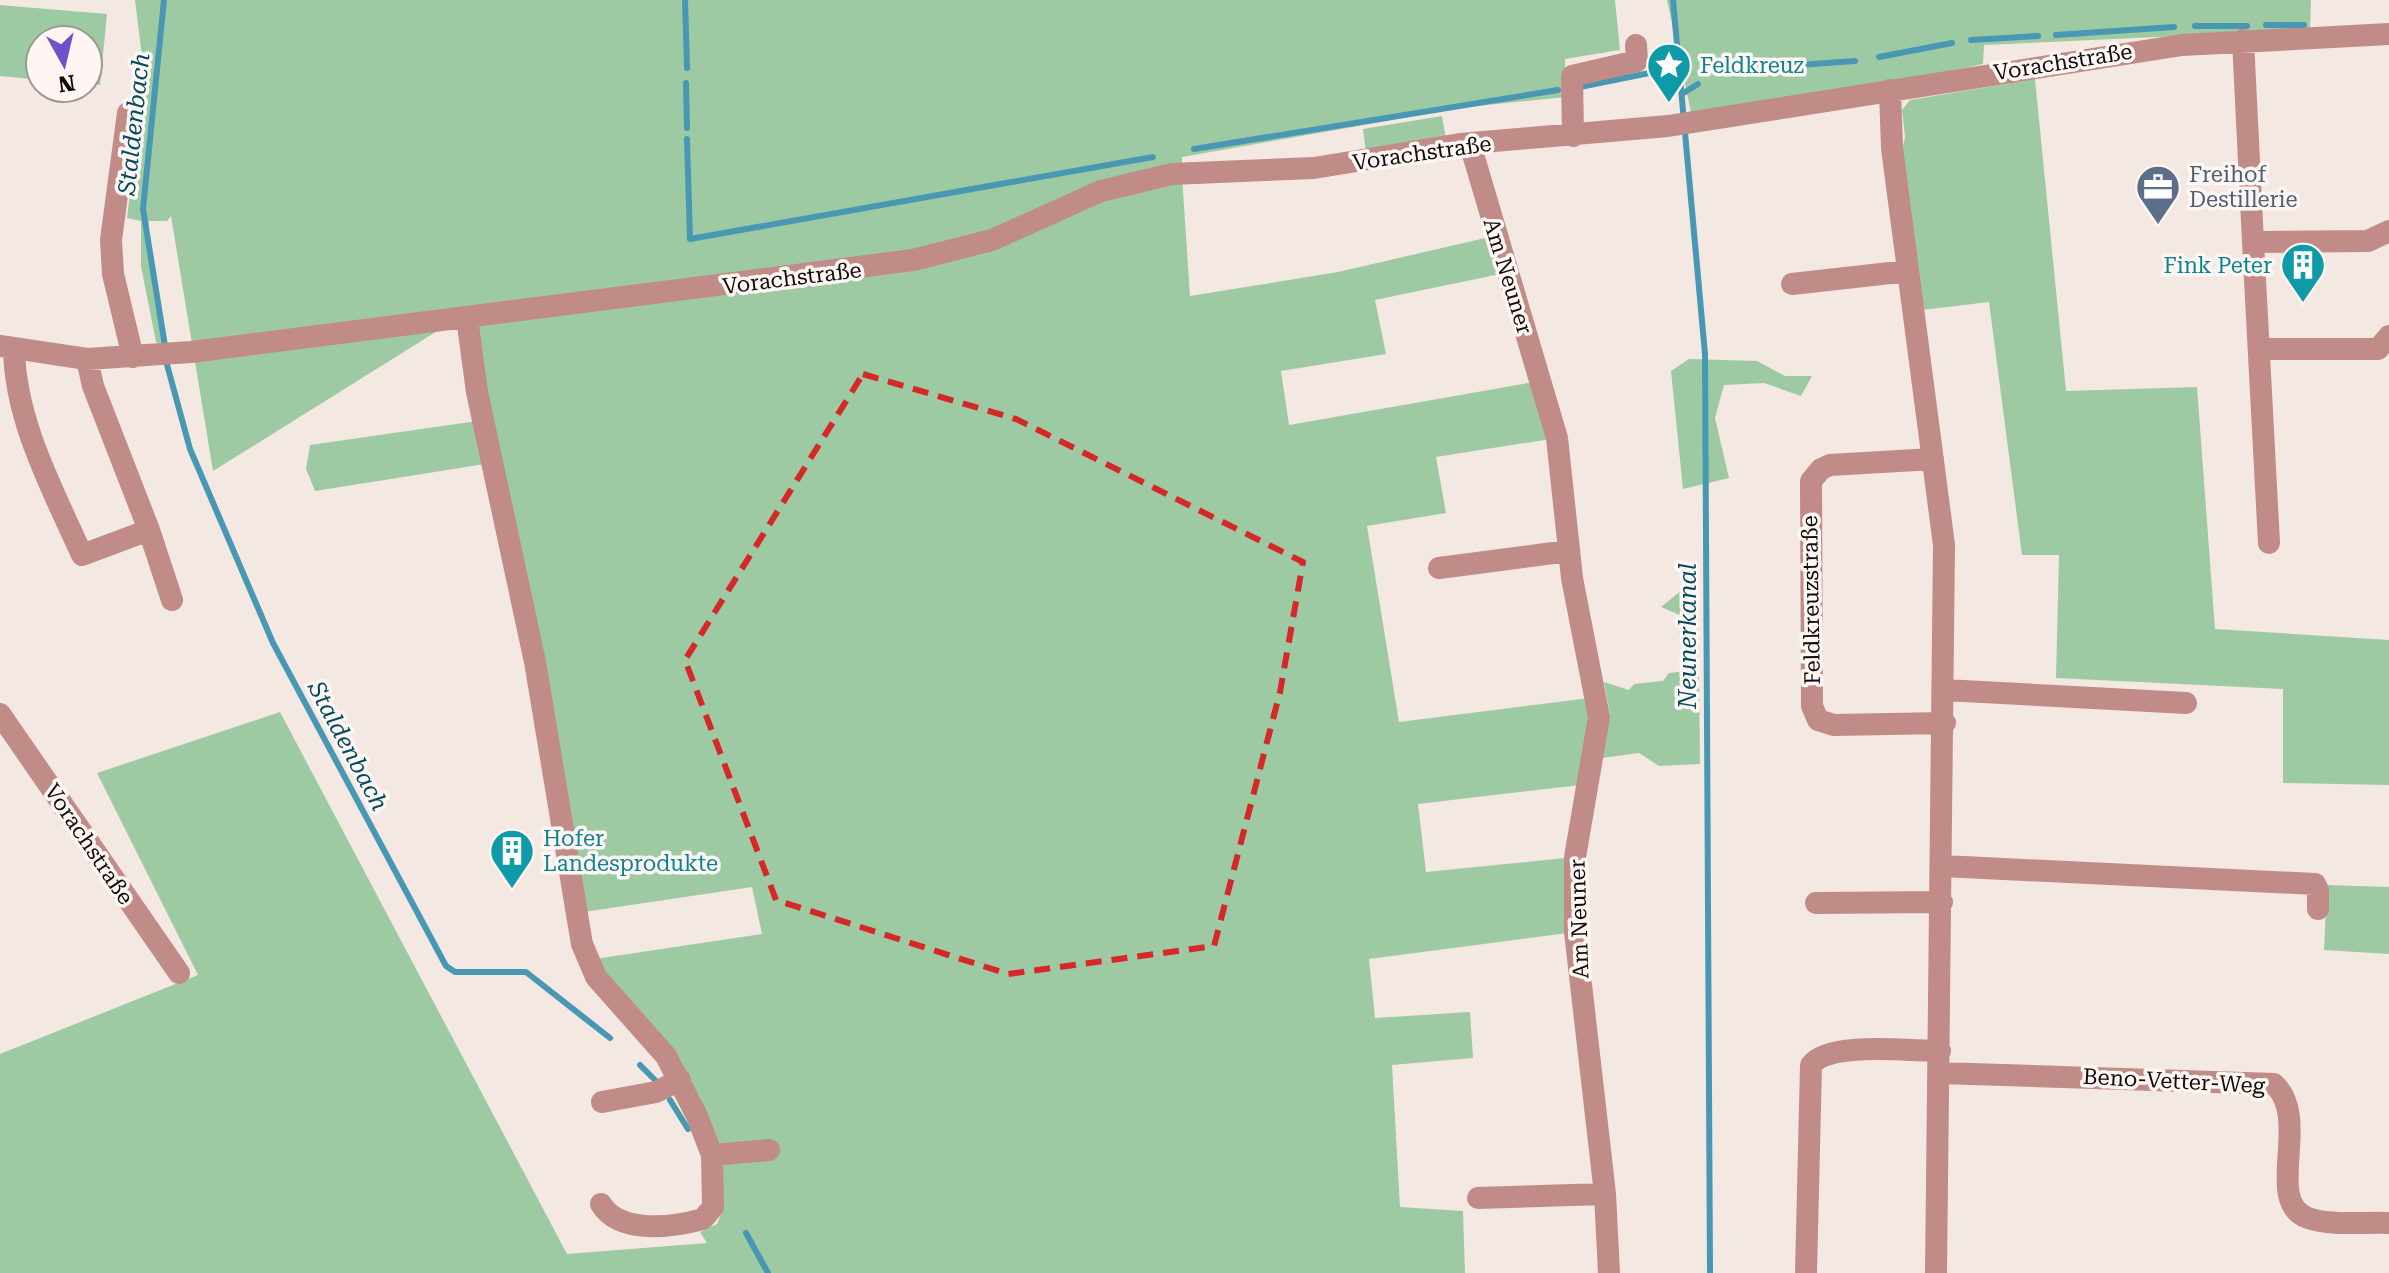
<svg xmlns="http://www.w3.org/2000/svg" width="2389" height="1273" font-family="'Roboto Serif',serif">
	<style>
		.green { fill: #9ecaa3 }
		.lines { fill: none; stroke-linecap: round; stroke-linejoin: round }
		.stream { stroke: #4898b3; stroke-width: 6 }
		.minor { stroke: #c18b87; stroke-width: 22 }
		.marked { fill: none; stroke: #d62828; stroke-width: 6; stroke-dasharray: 16 10; stroke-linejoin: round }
		.labels { text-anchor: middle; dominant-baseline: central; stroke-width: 7; stroke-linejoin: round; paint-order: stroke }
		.street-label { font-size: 22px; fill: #100c0b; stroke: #fdf6f3 }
		.culture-label { font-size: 22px; fill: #0d838f; stroke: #fdf6f3; text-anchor: start }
		.service-label { font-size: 22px; fill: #4e5e75; stroke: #fdf6f3; text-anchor: start }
		.water-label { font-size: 24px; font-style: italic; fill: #024b5e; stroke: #fdf6f3 }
	</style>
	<rect width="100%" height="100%" fill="#f4e8e3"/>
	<!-- green -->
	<path class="green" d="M135 0H1615L1620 50 1565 59 1566 97 1467 107 1182 157V170L967 243 466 313 213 471 171 216 167 221H149L147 245 162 344 156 342 141 266V221L127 218 144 73Z
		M1667 0H2311L2310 30 1984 45 1983 64 1898 83 1692 117Z
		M0 5 107 14 100 85 88 84V40H40V80L0 76Z
		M2035 79 2066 391 2197 387 2215 629 2389 640V785L2283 783V689L2056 678 2059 555H2022L1989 302 1922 310 1902 151 1905 137 1902 110 1910 100Z
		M1442 116 1446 139 1366 153 1363 129Z
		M1182 176 1190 296 1338 272 1494 236 1505 273 1375 300 1386 354 1281 371 1289 425 1540 381 1557 438 1436 457 1446 513 1367 526 1399 722 1597 697 1589 784 1418 804 1426 872 1575 857V932L1369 959 1375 1018 1470 1012 1473 1058 1392 1065 1400 1207 1463 1211 1465 1273H0V1054L198 975 97 773 280 712 567 1254 707 1243 700 1232 717 1224 721 1214 697 1116 588 960 762 934 752 887 577 913 467 318 858 270 1030 224Z
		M1689 359 1757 361 1785 376H1812L1801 396 1764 383 1724 385 1715 418 1729 478 1683 489 1671 371Z
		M477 421 485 464 315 491 306 469 310 445Z
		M1687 586 1698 592 1700 764 1659 766 1639 753 1602 758 1610 714 1604 682 1629 690 1634 684 1663 681 1669 673 1688 671 1686 644 1679 635 1682 616 1661 607Z
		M2327 885 2389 887V954L2324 950Z"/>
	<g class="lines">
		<!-- stream -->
		<path class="stream" d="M164 0 143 209 165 346
			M685 0 687 68
			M1673 0 1705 354 1710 1273
			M2266 25H2304
			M2195 26H2247
			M2056 35 2174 27
			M1971 40 2038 36
			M1879 57 1952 43
			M1717 71 1855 61
			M686 83 687 128
			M1580 87 1679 67
			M1682 94 1698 84
			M687 139 690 239 1153 157
			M1194 149 1558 90
			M166 361 190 449 273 643 446 966 455 972H526L610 1038
			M640 1065 655 1080
			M670 1100 688 1129
			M746 1233 768 1273"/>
		<!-- minor -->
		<path class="minor" d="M2243 40 2253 242 2368 241 2389 231
			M1890 90 1892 148 1944 545 1936 1273
			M128 113 111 240 113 274 133 357
			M1573 136 1572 76 1637 61 1636 45
			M1470 144 1557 438 1572 578 1599 717 1575 857V932L1605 1194 1609 1273
			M2253 242 2269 543
			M1792 284 1908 271
			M467 318 477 392 535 662 582 944 596 977 666 1056 697 1116 712 1155 713 1207 703 1219C674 1227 620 1235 601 1204
			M0 346 87 359 191 352 913 260 992 240 1101 191 1172 174 1314 168 1460 144 1668 126 2182 45 2389 34
			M14 349C15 421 53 490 82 555L149 530 93 386 87 359
			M2259 349H2378L2389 336
			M1933 459 1830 465 1821 469 1811 481 1812 706 1818 720 1834 725 1945 723
			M149 530 172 600
			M1439 568 1568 551
			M1945 690 2186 703
			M0 714 179 973
			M1943 866 2315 884 2318 890V909
			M1816 903 1942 902
			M1940 1073 2274 1084C2312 1119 2263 1202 2308 1218 2331 1226 2365 1222 2389 1223
			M602 1102 656 1092 680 1080
			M712 1155 769 1150
			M1478 1198 1605 1194
			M1806 1273 1811 1065C1829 1041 1909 1051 1940 1051"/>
	</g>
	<!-- marked area -->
	<path class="marked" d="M863 374 1016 419 1303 562 1280 692 1214 946 1008 974 776 900 685 660Z"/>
	<!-- icons -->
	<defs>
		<g id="sight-pin" transform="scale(2.3)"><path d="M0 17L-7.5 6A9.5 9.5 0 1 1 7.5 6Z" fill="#0f9aa8" stroke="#fdf6f3"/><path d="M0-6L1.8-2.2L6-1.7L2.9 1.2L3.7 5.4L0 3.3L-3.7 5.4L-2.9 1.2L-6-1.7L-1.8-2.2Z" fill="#fff"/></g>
		<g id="office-pin" transform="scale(2.3)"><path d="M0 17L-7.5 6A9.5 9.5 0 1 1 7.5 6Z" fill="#5c6f8a" stroke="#fdf6f3"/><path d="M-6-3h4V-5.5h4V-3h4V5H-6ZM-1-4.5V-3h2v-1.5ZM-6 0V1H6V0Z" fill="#fff"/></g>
		<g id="building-pin" transform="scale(2.3)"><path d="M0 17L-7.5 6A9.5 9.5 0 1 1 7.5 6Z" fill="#0f9aa8" stroke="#fdf6f3"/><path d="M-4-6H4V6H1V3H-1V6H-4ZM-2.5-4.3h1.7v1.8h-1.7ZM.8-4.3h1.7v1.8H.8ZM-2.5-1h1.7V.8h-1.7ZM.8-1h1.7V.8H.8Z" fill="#fff"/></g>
	</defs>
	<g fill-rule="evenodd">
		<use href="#sight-pin" x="1669" y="65"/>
		<use href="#office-pin" x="2158" y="187"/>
		<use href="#building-pin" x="2303" y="265"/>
		<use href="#building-pin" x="512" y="851"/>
	</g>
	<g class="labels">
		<!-- street labels -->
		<g class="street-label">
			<text transform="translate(2063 62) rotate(-9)">Vorachstraße</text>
			<text transform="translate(1422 153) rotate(-8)">Vorachstraße</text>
			<text transform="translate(1508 276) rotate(73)">Am Neuner</text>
			<text transform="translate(792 278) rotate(-7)">Vorachstraße</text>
			<text transform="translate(1811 600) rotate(-91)">Feldkreuzstraße</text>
			<text transform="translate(89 844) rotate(56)">Vorachstraße</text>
			<text transform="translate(1579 919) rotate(-92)">Am Neuner</text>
			<text transform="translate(2174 1081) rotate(3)">Beno-Vetter-Weg</text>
		</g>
		<!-- culture labels -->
		<g class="culture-label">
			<text x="1700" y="65">Feldkreuz</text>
			<text x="2272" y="265" text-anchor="end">Fink Peter</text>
			<text x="543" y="838">Hofer<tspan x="543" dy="25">Landesprodukte</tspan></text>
		</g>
		<!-- service labels -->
		<g class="service-label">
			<text x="2189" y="174">Freihof<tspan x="2189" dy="25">Destillerie</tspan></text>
		</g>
		<!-- water labels -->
		<g class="water-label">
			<text transform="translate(134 124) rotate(-84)">Staldenbach</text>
			<text transform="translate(1688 636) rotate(-90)">Neunerkanal</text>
			<text transform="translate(348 746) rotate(62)">Staldenbach</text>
		</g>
	</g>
	<!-- north arrow -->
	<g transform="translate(64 64) rotate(172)"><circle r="38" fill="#fdf6f3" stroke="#9e9896" stroke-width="2"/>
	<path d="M0-6L14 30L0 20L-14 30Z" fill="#7250c9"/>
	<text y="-12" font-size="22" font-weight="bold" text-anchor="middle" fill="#100c0b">N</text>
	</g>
</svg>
